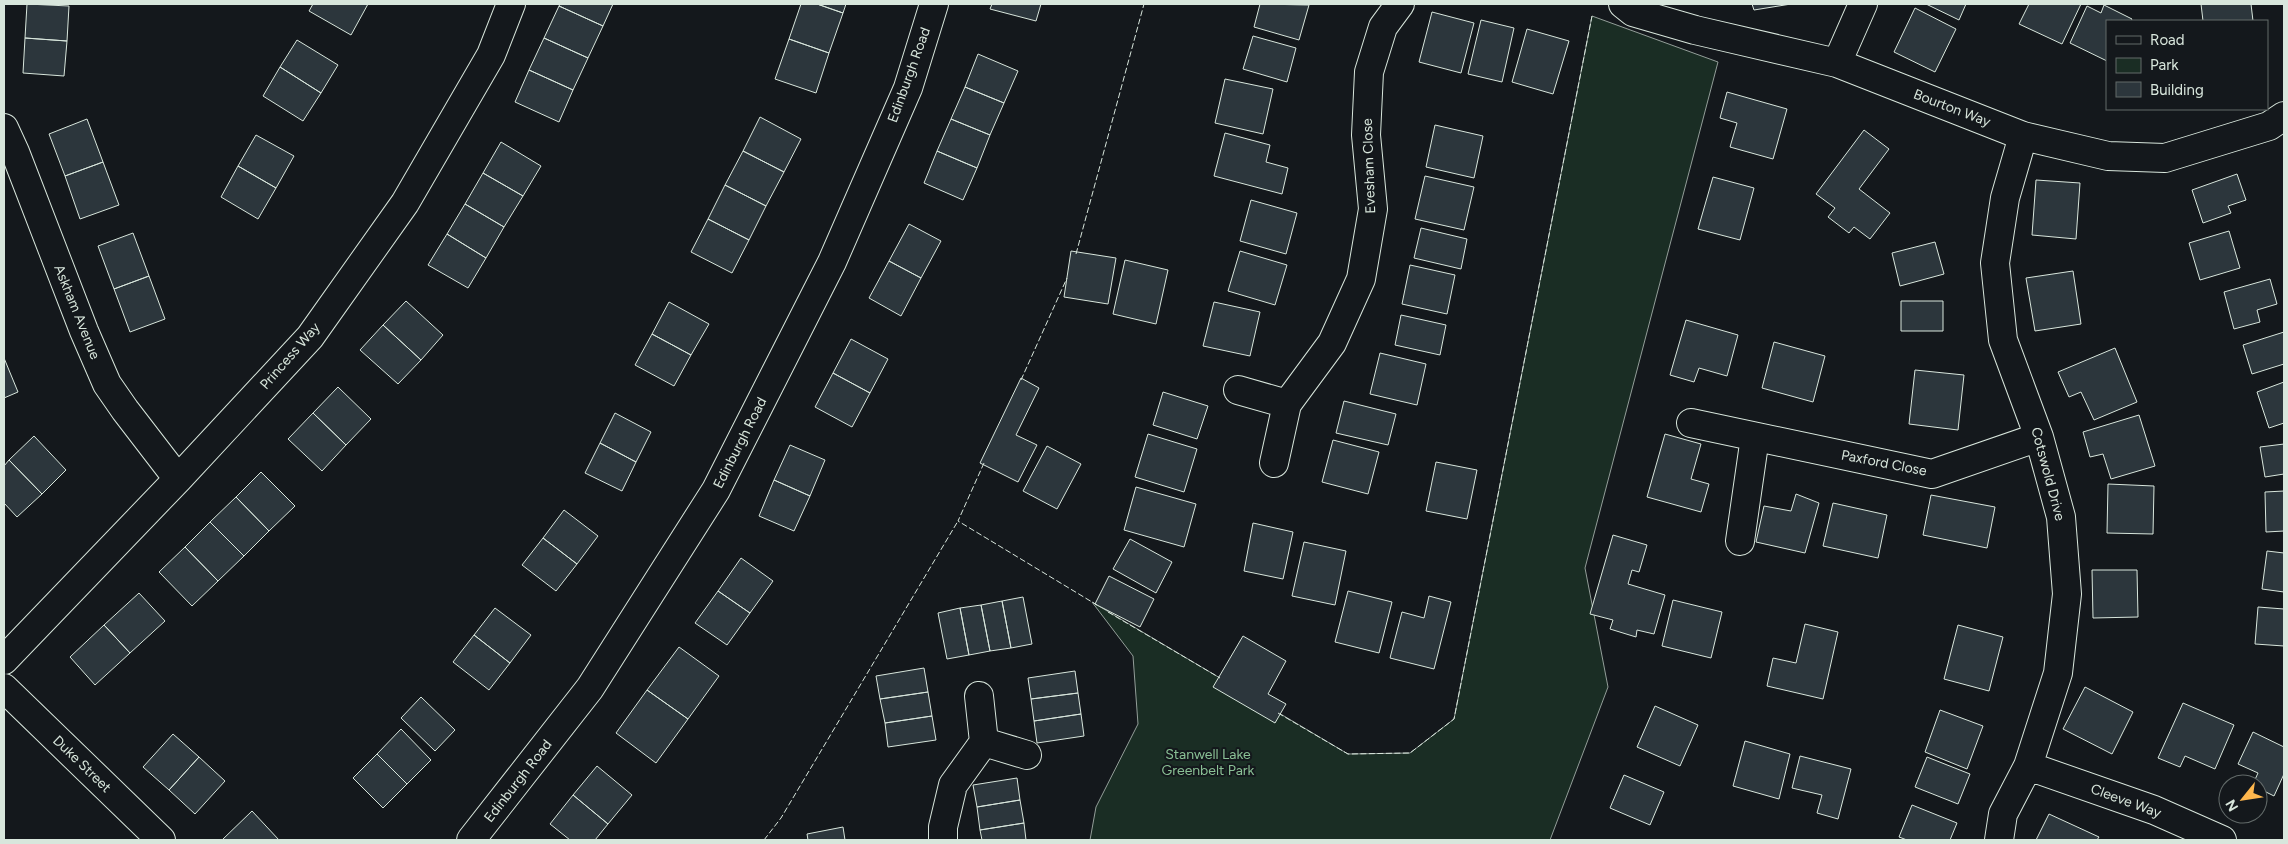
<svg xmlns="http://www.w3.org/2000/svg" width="2288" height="844" font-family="Figtree,sans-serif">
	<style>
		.green { fill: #1a2d24; stroke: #939e99 }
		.building { fill: #2c363c; stroke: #d8e6dc }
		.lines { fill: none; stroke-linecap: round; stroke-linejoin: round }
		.street-casing { stroke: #d8e6dc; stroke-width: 30 }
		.street { stroke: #14181c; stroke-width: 28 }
		.fence { stroke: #d8e6dc; stroke-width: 1; stroke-dasharray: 6 2.5; stroke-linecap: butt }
		.labels { text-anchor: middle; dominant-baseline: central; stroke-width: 4; stroke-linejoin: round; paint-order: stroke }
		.street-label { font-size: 14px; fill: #d8e6dc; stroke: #14181c }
		.park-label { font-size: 14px; fill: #8ac095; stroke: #14181c }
	</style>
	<rect width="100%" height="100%" fill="#14181c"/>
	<!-- green -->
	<path class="green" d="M1592 16 1718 62 1585 568 1608 687 1550 840H1090L1096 807 1138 724 1133 656 1092 602 1348 754 1410 753 1454 719Z"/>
	<!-- building -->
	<path class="building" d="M27 4 69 6 67 41 25 38Z
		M313 4H368L351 35 309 11Z
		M560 4H613L603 26 559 6Z
		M801 4H817L843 13 829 53 789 39Z
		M817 4H846L843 13Z
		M992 4H1041L1036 21 990 9Z
		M1260 4 1309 5 1299 40 1254 27Z
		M1752 4H1791L1754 10Z
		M1926 4H1966L1959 20Z
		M2029 4H2081L2062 44 2019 24Z
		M2201 4H2251L2253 21H2203Z
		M2104 5 2132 19 2131 21H2107V61L2070 43 2087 6 2101 13Z
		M559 6 603 26 588 58 544 38Z
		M1915 8 1956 29 1935 72 1894 52Z
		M1432 12 1474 23 1461 73 1419 62Z
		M1481 20 1514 28 1502 82 1468 74Z
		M1527 29 1569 41 1553 94 1512 82Z
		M1253 36 1296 48 1287 82 1243 69Z
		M25 38 67 41 64 76 23 73Z
		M544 38 588 58 573 90 529 70Z
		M789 39 829 53 816 93 775 79Z
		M297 40 338 65 321 93 280 67Z
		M978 54 1018 71 1004 103 965 87Z
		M280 67 321 93 303 121 263 96Z
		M529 70 573 90 559 122 515 102Z
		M1225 79 1273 89 1263 134 1215 123Z
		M965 87 1004 103 990 135 951 119Z
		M1727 92 1787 109 1773 159 1730 147 1737 123 1720 118Z
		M760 117 801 139 784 172 743 151Z
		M87 119 103 162 65 176 49 134Z
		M951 119 990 135 977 168 937 151Z
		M1435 125 1483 136 1474 178 1426 167Z
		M1864 130 1889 149 1859 189 1890 213 1870 239 1854 227 1849 233 1828 217 1835 208 1816 194Z
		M1225 133 1270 145 1266 162 1288 168 1282 194 1214 176Z
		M256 135 294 156 276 188 238 166Z
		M501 142 541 166 523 196 483 173Z
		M743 151 784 172 766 206 725 185Z
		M937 151 977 168 963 200 924 183Z
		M103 162 119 205 80 219 65 176Z
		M238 166 276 188 258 219 221 197Z
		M483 173 523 196 504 227 465 204Z
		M2237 174 2246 200 2228 206 2231 213 2203 223 2192 190Z
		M1425 176 1474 187 1464 230 1415 219Z
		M1713 177 1754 188 1740 240 1698 229Z
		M2036 180 2080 183 2076 239 2032 235Z
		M725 185 766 206 749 240 708 219Z
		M1251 200 1297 213 1286 254 1240 241Z
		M465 204 504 227 486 258 447 234Z
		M708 219 749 240 732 273 691 252Z
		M909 224 941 241 921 278 889 261Z
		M1421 228 1467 239 1461 269 1414 258Z
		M2229 231 2240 268 2200 280 2189 243Z
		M133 233 149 276 114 289 98 246Z
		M447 234 486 258 468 288 428 265Z
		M1935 242 1944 274 1900 286 1892 253Z
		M1071 251 1116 258 1108 304 1064 297Z
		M1240 251 1287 265 1275 305 1228 291Z
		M1125 260 1168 270 1156 324 1113 314Z
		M889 261 921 278 901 316 869 298Z
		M1410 265 1455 275 1447 314 1402 304Z
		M2073 271 2081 324 2035 331 2026 278Z
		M149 276 165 319 130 332 114 289Z
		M2270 279 2277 304 2257 310 2260 322 2234 329 2224 292Z
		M406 301 443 335 421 360 383 325Z
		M1901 301H1943V331H1901Z
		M669 302 709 324 691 355 652 334Z
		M1214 302 1260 312 1250 356 1203 346Z
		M1401 315 1446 325 1440 355 1395 345Z
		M1686 320 1738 335 1727 376 1699 368 1694 382 1670 375Z
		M383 325 421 360 398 384 360 350Z
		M2284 332V364L2252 374 2243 345Z
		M652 334 691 355 674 386 635 365Z
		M851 339 888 359 870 393 833 373Z
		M1774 342 1825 356 1813 402 1762 388Z
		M2115 348 2137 402 2094 420 2081 392 2069 397 2058 372Z
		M1380 353 1426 364 1417 405 1370 394Z
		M4 358 18 392 4 398Z
		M1915 370 1964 375 1958 430 1909 424Z
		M833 373 870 393 852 427 815 407Z
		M1021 378 1039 388 1016 435 1037 445 1018 482 980 463Z
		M2284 382V423L2269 428 2257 392Z
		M338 387 371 419 346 445 313 413Z
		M1163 392 1208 406 1197 439 1153 425Z
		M1344 401 1396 414 1388 445 1336 433Z
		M313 413 346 445 322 471 288 439Z
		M615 413 651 432 636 462 600 443Z
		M2139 415 2155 466 2111 479 2103 454 2090 457 2083 432Z
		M1148 434 1197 449 1184 492 1135 477Z
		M1665 434 1701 444 1691 479 1709 484 1701 512 1647 497Z
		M34 436 66 470 42 494 9 460Z
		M1333 440 1379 452 1368 494 1322 482Z
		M600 443 636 462 622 491 585 473Z
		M2284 444V474L2265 477 2260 447Z
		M790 445 825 460 810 496 774 480Z
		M1047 446 1081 464 1057 509 1023 491Z
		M9 460 42 494 17 517 4 503V466Z
		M1436 462 1477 470 1467 519 1426 511Z
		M261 472 295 506 269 531 236 497Z
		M774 480 810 496 794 531 759 516Z
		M2108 484 2154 486 2153 534 2107 533Z
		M1136 487 1196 504 1184 547 1124 530Z
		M2284 491V531L2266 532 2265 492Z
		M1796 494 1819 503 1805 553 1756 542 1764 506 1791 511Z
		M1931 495 1995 507 1987 548 1923 535Z
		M236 497 269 531 244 556 210 522Z
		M1833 503 1887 515 1878 558 1823 546Z
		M564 510 598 536 577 564 543 538Z
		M210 522 244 556 218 581 185 547Z
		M1253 523 1293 532 1283 579 1244 571Z
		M1613 535 1647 545 1639 572 1632 570 1628 584 1665 595 1654 634 1637 630 1636 637 1610 629 1613 620 1590 614Z
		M543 538 577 564 556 591 522 565Z
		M1130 539 1172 562 1156 593 1113 569Z
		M1304 542 1346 551 1335 605 1292 596Z
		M185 547 218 581 192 606 159 572Z
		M2267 551 2284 553V592L2262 589Z
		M741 558 773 581 750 613 718 591Z
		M2092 570H2137L2138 617 2093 618Z
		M1109 576 1154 599 1140 627 1095 604Z
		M718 591 750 613 727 645 695 623Z
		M1348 591 1392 602 1379 653 1335 642Z
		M139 593 165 621 130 653 104 625Z
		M1429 596 1451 602 1434 669 1390 658 1402 612 1424 618Z
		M1023 597 1032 644 1011 648 1002 601Z
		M1673 600 1722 612 1711 658 1662 646Z
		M1002 601 1011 648 990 651 981 605Z
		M981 605 990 651 969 655 960 608Z
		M2258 607 2284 609V646L2255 644Z
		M495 608 531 635 510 663 474 635Z
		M960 608 969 655 947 659 938 613Z
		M1805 624 1838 632 1823 699 1767 686 1773 658 1796 663Z
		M104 625 130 653 95 685 70 657Z
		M1958 625 2003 637 1989 691 1944 679Z
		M474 635 510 663 489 690 453 662Z
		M1243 636 1286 661 1268 694 1286 704 1275 723 1213 687Z
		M679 647 719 676 688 719 647 690Z
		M924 668 928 692 880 699 876 676Z
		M1075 671 1078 693 1031 699 1028 678Z
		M2085 687 2133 712 2112 754 2063 729Z
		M647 690 688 719 656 763 616 733Z
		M928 692 932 716 885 723 880 699Z
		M1078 693 1081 714 1034 721 1031 699Z
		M421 697 455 730 435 751 401 718Z
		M2183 703 2234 725 2215 769 2185 756 2180 767 2158 758Z
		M1655 706 1698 725 1680 766 1637 747Z
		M1940 710 1983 726 1967 769 1925 752Z
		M1081 714 1084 736 1037 743 1034 721Z
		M932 716 936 740 888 747 885 723Z
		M401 729 431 760 407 784 377 754Z
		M2253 732 2284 747V774L2274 796 2258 788V784H2253L2258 773 2238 764Z
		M173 734 199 757 169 790 143 767Z
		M1745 741 1790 754 1779 799 1733 786Z
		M377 754 407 784 383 808 353 778Z
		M1800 756 1851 769 1838 819 1817 813 1822 795 1792 788Z
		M199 757 225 781 195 814 169 790Z
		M1927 757 1970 774 1958 804 1915 787Z
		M597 766 632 795 608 824 573 795Z
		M1624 775 1664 792 1650 825 1610 808Z
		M1017 778 1020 800 977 807 973 785Z
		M573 795 608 824 595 840H570L550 824Z
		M1020 800 1024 823 980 830 977 807Z
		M1912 805 1957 823 1950 840H1907L1899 837Z
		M252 811 279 840H222Z
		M2049 814 2099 837 2097 840H2036Z
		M1024 823 1026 840H982L980 830Z
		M843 827 845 840H808L807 834Z"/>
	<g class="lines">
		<!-- street casing -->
		<g class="street-casing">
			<path id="street" d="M1623 4 1633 12 1695 30 1837 63 2023 136 2108 156 2165 158 2269 126 2284 116
				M1837 63 1863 4
				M4 128 15 152 84 331 107 384 125 410 178 479
				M1238 390 1287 404
				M1691 423 1932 474 2039 437
				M1274 463 1287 404 1332 343 1361 279 1373 209 1366 135 1369 72 1383 27 1400 4
				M1740 541 1755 437
				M4 660 178 479 310 337 405 203 491 55 511 4
				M4 688 161 840
				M979 696 984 742
				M2028 766 2154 810 2222 840
				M471 840 590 688 716 490 832 262 908 88 934 4
				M943 840V827L953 785 984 742 1027 755
				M1999 840 2003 814 2028 766 2058 673 2067 594 2061 517 2039 437 2003 340 1995 263 2005 198 2023 136"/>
		</g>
		<!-- street -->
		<use href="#street" class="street"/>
		<!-- fence -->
		<path class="fence" d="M1076 254 1144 4
			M1021 380 1067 278
			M984 463 958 521 1097 605
			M1108 612 1220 678
			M1278 713 1348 754 1410 753 1454 719 1592 16
			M764 840 781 818 958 521"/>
	</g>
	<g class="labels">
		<!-- street labels -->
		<g class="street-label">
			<text transform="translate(909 75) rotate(-70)">Edinburgh Road</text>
			<text transform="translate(1952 108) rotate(21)">Bourton Way</text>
			<text transform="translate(1369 166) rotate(-92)">Evesham Close</text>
			<text transform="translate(77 312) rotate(68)">Askham Avenue</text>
			<text transform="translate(290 356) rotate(-49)">Princess Way</text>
			<text transform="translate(740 443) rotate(-63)">Edinburgh Road</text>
			<text transform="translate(1884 463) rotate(11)">Paxford Close</text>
			<text transform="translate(2048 474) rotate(75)">Cotswold Drive</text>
			<text transform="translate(82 764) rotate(44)">Duke Street</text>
			<text transform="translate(518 781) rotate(-52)">Edinburgh Road</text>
			<text transform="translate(2126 801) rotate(20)">Cleeve Way</text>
		</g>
		<!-- park labels -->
		<g class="park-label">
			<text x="1208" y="754">Stanwell Lake<tspan x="1208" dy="16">Greenbelt Park</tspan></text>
		</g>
	</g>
	<!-- border -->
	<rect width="2288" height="844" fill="none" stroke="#d8e6dc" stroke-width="10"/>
	<!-- legend -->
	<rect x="2106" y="20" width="162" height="90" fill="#14181c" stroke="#626a69"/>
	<rect x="2116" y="36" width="25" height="8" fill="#14181c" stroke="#626a69"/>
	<text x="2150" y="45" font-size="15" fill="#d8e6dc">Road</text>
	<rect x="2116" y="58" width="25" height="15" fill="#1a2d24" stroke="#626a69"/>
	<text x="2150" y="70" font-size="15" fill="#d8e6dc">Park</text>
	<rect x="2116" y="82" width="25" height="15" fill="#2c363c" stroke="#626a69"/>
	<text x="2150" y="95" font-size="15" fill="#d8e6dc">Building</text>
	<!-- north arrow -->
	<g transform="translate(2243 799) rotate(240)"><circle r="24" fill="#14181c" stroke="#626a69"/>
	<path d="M0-4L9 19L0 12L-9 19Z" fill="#ffb74d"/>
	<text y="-8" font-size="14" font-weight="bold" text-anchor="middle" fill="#d8e6dc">N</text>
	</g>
</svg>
